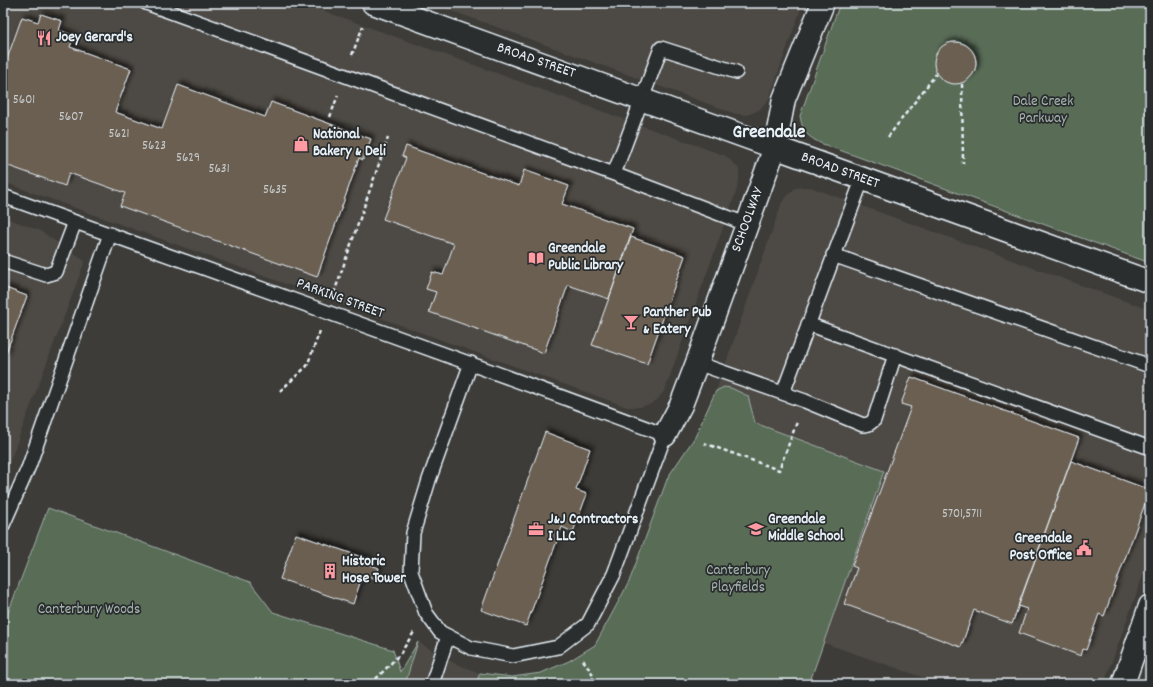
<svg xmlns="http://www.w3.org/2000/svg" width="1153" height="687" font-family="Dekko,sans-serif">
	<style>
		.built { fill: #4d4944 }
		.green { fill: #596c57; stroke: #a0aea8 }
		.building { fill: #6a5e51; stroke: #e8f1f8; filter: url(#shadow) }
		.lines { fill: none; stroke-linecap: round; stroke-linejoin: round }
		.service-casing { stroke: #e8f1f8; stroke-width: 16 }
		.minor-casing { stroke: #e8f1f8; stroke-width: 25 }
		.path { stroke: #e8f1f8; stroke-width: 2.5; stroke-dasharray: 4 3; stroke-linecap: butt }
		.service { stroke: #2a2d2e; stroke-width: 13 }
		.minor { stroke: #2a2d2e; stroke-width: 22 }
		.labels { text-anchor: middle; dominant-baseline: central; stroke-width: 3.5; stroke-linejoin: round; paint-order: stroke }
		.number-label { font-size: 13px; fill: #c8ccce }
		.poi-label { font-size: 15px; font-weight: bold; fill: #e8f1f8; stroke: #2a2d2e; text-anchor: start }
		.street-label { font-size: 15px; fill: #e8f1f8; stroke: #2a2d2e }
		.park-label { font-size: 15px; fill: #a8b5b0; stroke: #2a2d2e }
		.district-label { font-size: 19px; font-weight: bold; fill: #e8f1f8; stroke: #2a2d2e }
	</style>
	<defs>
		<filter id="shadow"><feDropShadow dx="3.5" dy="-3.5" stdDeviation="2" flood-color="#0009"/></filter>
	</defs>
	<rect width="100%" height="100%" fill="#3d3c38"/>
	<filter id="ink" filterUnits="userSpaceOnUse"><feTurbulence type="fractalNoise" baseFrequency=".025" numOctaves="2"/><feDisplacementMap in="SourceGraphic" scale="8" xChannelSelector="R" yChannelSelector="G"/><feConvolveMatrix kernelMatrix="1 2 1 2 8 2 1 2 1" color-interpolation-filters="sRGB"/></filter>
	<g filter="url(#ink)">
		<!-- built -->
		<path class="built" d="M3 3H302L726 156 739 169V181L736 192 665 390 658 399 651 404 640 407H627L3 182Z
			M430 3H803L769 99 759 110 748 115 736 114Z
			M803 187H810L1150 310V556L1104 684H942L824 643 810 684H393L418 642 454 663 480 673 512 677 541 673 569 661 595 645 629 582 668 477 695 437 716 391 782 202 795 188Z
			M3 217 39 230 85 261 3 480Z"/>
		<!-- green -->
		<path class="green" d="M840 3H1150V46L1148 51 1150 52V263L820 143C805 135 803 131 800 116Z
			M724 387 731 388 748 396 755 423 884 471 809 684H476L480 673 512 677 541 673 569 661 595 645 629 582 668 477 695 437 713 397 716 391Z
			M48 508 250 582 273 612 393 650 400 672 418 642 405 684H3V626Z"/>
		<!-- building -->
		<path class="building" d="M41 14 62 21 59 30 74 36 70 47 131 69 115 112 162 129 178 85 265 117 271 102 371 139 363 160 359 158 317 277 120 206 125 193 69 173 65 186 3 164V70L22 17 38 22Z
			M934 63a21 21 0 1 1 42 0a21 21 0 1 1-42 0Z
			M406 146 519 186 524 170 569 186 562 204 633 229 609 299 568 285 544 353 429 312 436 292 426 289 432 272 443 275 454 244 383 219 406 158 402 156Z
			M631 237 685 256 647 364 592 345Z
			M3 287 27 296 3 361Z
			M911 377 1079 438 1012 624 974 610 961 647 844 604 857 568 852 566 911 407 901 404Z
			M545 432 590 449 576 490 587 494 573 532 562 527 526 626 481 610Z
			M1071 461 1150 490 1104 616 1099 614 1086 650 1083 649 1081 656 1019 633 1027 609 1018 606Z
			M296 534 370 560 368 564 379 568 376 579 363 574 353 604 280 579Z"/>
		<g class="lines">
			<!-- service casing -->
			<g class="service-casing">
				<path id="service" d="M146 3 614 174 746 224
					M614 174 661 48 736 72
					M3 196C224 276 445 353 665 435L614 574 588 624 558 647 513 656 471 648 440 632 426 613 411 572 413 533 429 480 471 363
					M833 255 1150 366
					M3 261 46 275 56 272 75 222
					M808 324 1150 448
					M697 363 805 401 863 425 869 424 874 420 895 355
					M783 393 862 180
					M3 525 29 466 110 234
					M432 684 448 636"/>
			</g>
			<!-- minor casing -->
			<g class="minor-casing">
				<path id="minor" d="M373 3 1150 282
					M665 435 681 405 697 363 775 147 784 99 823 3
					M1123 684 1150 606"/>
			</g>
			<!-- path -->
			<path class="path" d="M352 55 363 26
				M962 84 963 164
				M330 117 338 95
				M888 137 936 74
				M334 293 388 138
				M280 391 307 366 320 331
				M704 443 779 470 797 422
				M583 660 594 676 591 684
				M371 684 400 654 414 632"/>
			<!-- service -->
			<use href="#service" class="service"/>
			<!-- minor -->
			<use href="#minor" class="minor"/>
		</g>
	</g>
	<!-- icons -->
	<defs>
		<g id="restaurant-bare" transform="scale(1.2)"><path d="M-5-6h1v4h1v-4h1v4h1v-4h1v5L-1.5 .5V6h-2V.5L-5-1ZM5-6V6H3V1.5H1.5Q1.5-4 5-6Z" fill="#ff9aa2" stroke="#2a2d2e" stroke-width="2.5" paint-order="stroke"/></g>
		<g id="shop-bare" transform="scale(1.2)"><path d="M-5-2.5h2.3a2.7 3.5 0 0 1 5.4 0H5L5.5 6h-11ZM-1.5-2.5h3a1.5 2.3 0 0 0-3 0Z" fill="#ff9aa2" stroke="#2a2d2e" stroke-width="2.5" paint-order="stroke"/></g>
		<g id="library-bare" transform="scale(1.2)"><path d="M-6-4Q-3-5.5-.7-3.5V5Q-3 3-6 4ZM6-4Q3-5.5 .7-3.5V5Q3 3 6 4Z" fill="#ff9aa2" stroke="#2a2d2e" stroke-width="2.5" paint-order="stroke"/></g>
		<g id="bar-bare" transform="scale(1.2)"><path d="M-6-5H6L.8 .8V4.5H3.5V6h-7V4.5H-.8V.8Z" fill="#ff9aa2" stroke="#2a2d2e" stroke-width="2.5" paint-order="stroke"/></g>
		<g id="office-bare" transform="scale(1.2)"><path d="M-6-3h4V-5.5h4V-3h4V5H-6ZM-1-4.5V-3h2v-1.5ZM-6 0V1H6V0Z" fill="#ff9aa2" stroke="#2a2d2e" stroke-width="2.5" paint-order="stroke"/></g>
		<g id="school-bare" transform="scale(1.2)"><path d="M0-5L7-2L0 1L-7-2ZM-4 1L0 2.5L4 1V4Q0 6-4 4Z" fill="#ff9aa2" stroke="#2a2d2e" stroke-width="2.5" paint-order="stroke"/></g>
		<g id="civic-bare" transform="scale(1.2)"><path d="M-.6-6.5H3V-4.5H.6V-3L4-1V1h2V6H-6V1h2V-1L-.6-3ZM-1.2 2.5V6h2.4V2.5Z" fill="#ff9aa2" stroke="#2a2d2e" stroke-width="2.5" paint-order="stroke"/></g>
		<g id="building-bare" transform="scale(1.2)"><path d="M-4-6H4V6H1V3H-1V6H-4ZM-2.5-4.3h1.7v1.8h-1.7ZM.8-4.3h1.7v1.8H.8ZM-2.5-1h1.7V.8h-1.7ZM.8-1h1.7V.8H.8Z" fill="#ff9aa2" stroke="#2a2d2e" stroke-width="2.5" paint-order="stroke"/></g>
	</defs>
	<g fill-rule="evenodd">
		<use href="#restaurant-bare" x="44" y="38"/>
		<use href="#shop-bare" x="301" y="144"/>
		<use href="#library-bare" x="536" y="258"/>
		<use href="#bar-bare" x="631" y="322"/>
		<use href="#office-bare" x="536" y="529"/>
		<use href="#school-bare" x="756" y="529"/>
		<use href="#civic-bare" x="1084" y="548"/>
		<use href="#building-bare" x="330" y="571"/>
	</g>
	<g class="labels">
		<!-- number labels -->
		<g class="number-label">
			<text x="24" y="100">5601</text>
			<text x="71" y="117">5607</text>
			<text x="119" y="134">5621</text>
			<text x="154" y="146">5623</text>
			<text x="188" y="158">5629</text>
			<text x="219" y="169">5631</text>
			<text x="275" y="190">5635</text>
			<text x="962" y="514">5701,5711</text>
		</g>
		<!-- poi labels -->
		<g class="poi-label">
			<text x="56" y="38">Joey Gerard's</text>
			<text x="313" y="135">National<tspan x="313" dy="17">Bakery &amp; Deli</tspan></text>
			<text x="548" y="249">Greendale<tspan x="548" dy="17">Public Library</tspan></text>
			<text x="643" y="313">Panther Pub<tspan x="643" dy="17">&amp; Eatery</tspan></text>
			<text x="548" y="520">J&amp;J Contractors<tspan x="548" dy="17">I LLC</tspan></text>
			<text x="768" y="520">Greendale<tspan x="768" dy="17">Middle School</tspan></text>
			<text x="1072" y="539" text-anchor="end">Greendale<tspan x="1072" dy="17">Post Office</tspan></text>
			<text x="342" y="562">Historic<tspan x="342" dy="17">Hose Tower</tspan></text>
		</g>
		<!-- street labels -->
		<g class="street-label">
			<text transform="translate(536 61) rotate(19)">BROAD STREET</text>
			<text transform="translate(840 171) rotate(20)">BROAD STREET</text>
			<text transform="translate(748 220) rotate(-70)">SCHOOLWAY</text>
			<text transform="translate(340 299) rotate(20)">PARKING STREET</text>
		</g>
		<!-- park labels -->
		<g class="park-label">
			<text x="1043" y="102">Dale Creek<tspan x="1043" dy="17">Parkway</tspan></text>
			<text x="738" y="571">Canterbury<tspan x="738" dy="17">Playfields</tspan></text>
			<text x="89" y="610">Canterbury Woods</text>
		</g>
		<!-- district labels -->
		<g class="district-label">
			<text x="769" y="133">Greendale</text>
		</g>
	</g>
	<!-- margin -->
	<rect width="1153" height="687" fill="none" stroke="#2a2d2e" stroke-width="16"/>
	<rect x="8" y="8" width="1137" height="671" fill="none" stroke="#e8f1f8" stroke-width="1.5" filter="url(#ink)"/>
</svg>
